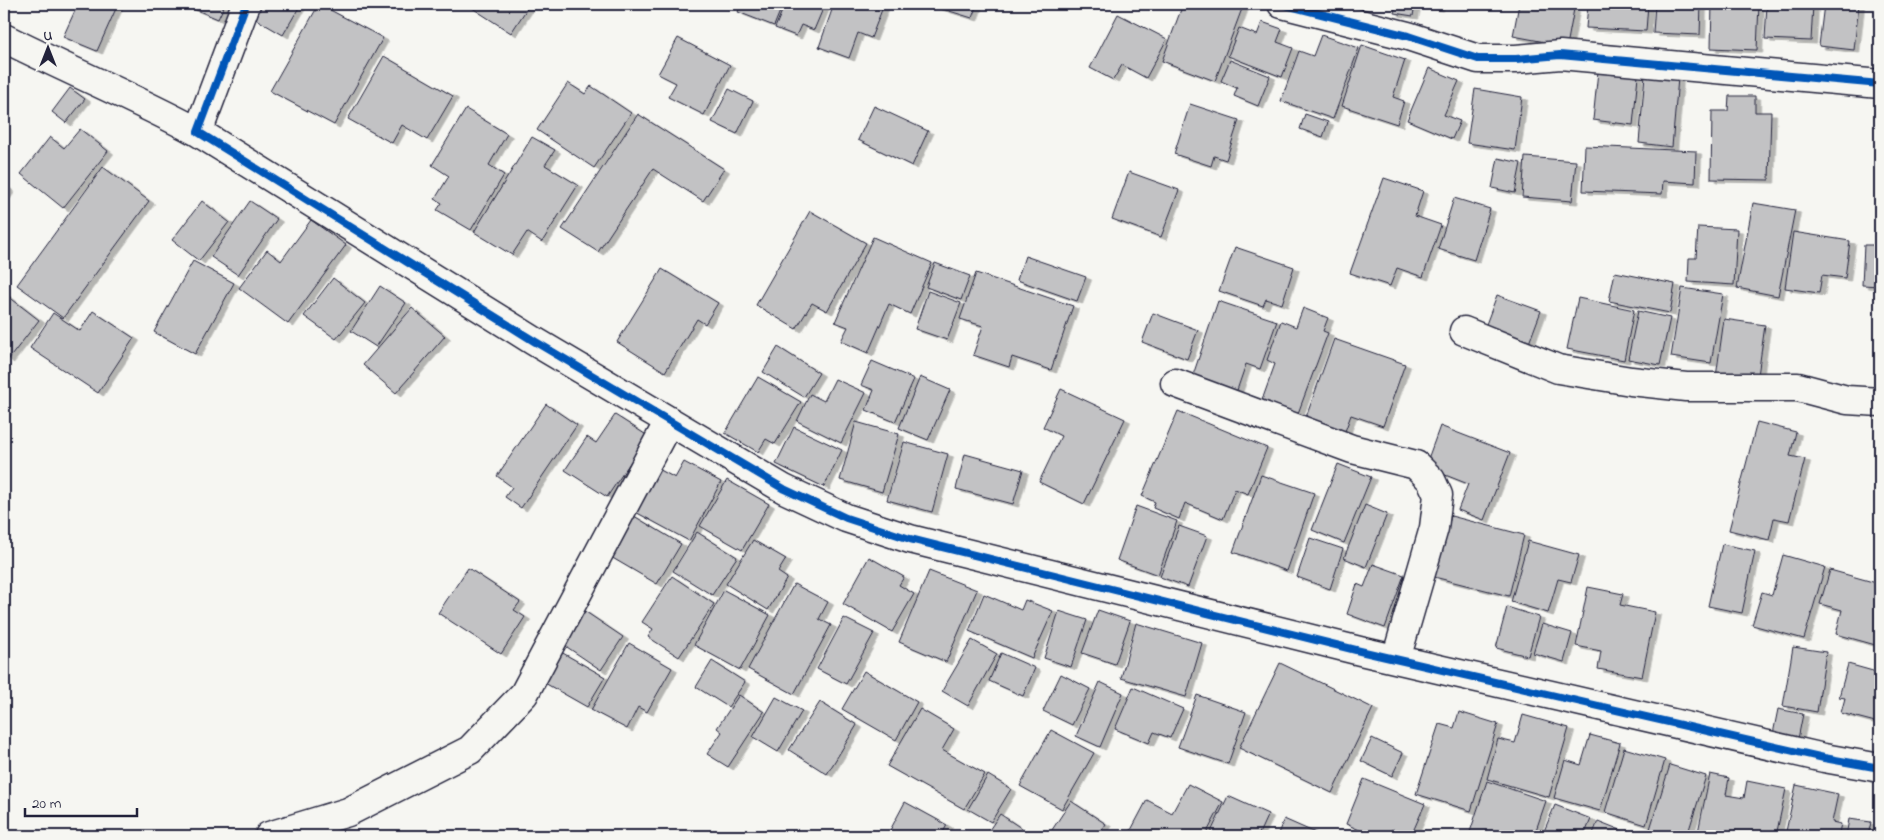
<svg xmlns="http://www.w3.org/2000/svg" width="1884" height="840" font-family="'Indie Flower',sans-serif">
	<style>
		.building { fill: #c2c2c4; stroke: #22223b; filter: url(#shadow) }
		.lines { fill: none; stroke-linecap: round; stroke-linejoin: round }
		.street-casing { stroke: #22223b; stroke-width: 31 }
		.street { stroke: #f6f6f2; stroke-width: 28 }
		.cycleway-casing { stroke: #f6f6f2; stroke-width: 11 }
		.cycleway { stroke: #0057b8; stroke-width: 8 }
	</style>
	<defs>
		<filter id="shadow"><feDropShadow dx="5.5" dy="3" stdDeviation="0" flood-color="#0004"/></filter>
	</defs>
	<rect width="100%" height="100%" fill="#f6f6f2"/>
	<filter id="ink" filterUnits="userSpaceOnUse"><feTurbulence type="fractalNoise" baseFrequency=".02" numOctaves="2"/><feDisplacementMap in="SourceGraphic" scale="10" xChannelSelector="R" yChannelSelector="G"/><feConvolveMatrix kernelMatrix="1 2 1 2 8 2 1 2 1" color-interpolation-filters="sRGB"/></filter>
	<g filter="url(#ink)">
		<!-- building -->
		<path class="building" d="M78 4H118L97 51 63 37Z
			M182 4H225L218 19Z
			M262 4H301L283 35 254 18Z
			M319 4 383 38 334 125 270 91Z
			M466 4H530L511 33Z
			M741 4H783L774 26 738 12Z
			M785 4H825L814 30 801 25 796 36 775 28Z
			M834 4H875L883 7 871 38 858 33 849 58 819 47Z
			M927 4H977L972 18Z
			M1183 4H1236L1243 6 1215 81 1162 61Z
			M1396 4H1415L1413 16 1394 13Z
			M1416 4H1439L1438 8Z
			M1519 4H1550L1574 9 1567 46 1513 36Z
			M1588 4H1648L1646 31 1586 28Z
			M1655 4H1701L1700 35 1653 33Z
			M1712 4H1759L1757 50 1711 48Z
			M1767 4H1813L1811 41 1765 39Z
			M1824 4H1859L1854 50 1819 46Z
			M1118 14 1167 39 1146 78 1122 65 1113 80 1090 68Z
			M1262 22 1282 29 1277 42 1293 48 1282 77 1228 56 1239 28 1257 35Z
			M1321 35 1359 48 1333 119 1281 101 1299 51 1313 56Z
			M678 38 730 65 704 115 668 97 676 83 658 74Z
			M1362 45 1405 60 1393 97 1404 101 1397 124 1342 106Z
			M384 56 453 96 427 140 402 125 392 143 348 119Z
			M1230 60 1270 76 1258 106 1234 96 1237 88 1221 81Z
			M1429 68 1459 81 1444 115 1460 121 1452 139 1407 120Z
			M1598 71 1638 76 1633 125 1593 120Z
			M1645 75 1678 78 1672 147 1639 143Z
			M568 83 585 94 591 86 631 113 594 168 537 130Z
			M70 88 85 99 66 123 52 112Z
			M729 89 753 101 737 134 712 122Z
			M1475 89 1522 97 1515 150 1467 143Z
			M1729 96H1755V112H1771L1769 180 1711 179 1712 111H1728Z
			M1190 104 1239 120 1226 160 1214 156 1211 166 1174 154Z
			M874 106 928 131 912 166 858 140Z
			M466 109 507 134 489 165 504 175 471 230 437 210 442 203 435 199 449 176 432 165Z
			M638 114 724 169 703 201 653 169 598 252 562 229Z
			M1305 114 1328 122 1323 137 1300 129Z
			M80 129 108 151 63 208 21 174 50 137 64 148Z
			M532 137 555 150 545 165 578 185 542 242 527 232 512 255 474 232Z
			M1585 146 1696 151 1695 183 1663 181 1662 194 1583 191Z
			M1525 157 1576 161 1572 201 1522 197Z
			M1498 158 1521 163 1515 193 1492 188Z
			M103 167 149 201 63 318 17 285Z
			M1129 172 1179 190 1161 237 1112 219Z
			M1384 178 1423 191 1415 216 1441 225 1423 277 1397 268 1390 286 1350 273Z
			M4 185 9 189 4 197Z
			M1454 198 1490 209 1474 260 1438 249Z
			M202 201 229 222 199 261 172 240Z
			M250 201 277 219 238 275 211 257Z
			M1753 203 1795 210 1778 296 1737 288Z
			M810 211 866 243 827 311 812 303 796 329 756 305Z
			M311 220 346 245 288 324 239 288 267 250 281 261Z
			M1698 227 1737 229 1734 285 1688 282 1689 258H1696Z
			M1793 232 1850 241 1845 278 1822 275 1819 293 1785 288Z
			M873 237 932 263 910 314 889 304 868 353 841 341 848 327 835 322Z
			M1864 245H1880V286L1862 285Z
			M1235 247 1294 267 1282 304 1266 299 1263 306 1219 291Z
			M1025 256 1086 277 1077 301 1017 280Z
			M193 261 234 283 195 354 154 332Z
			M935 263 970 276 961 300 926 287Z
			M662 269 718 303 705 324 697 319 665 372 617 342Z
			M1615 272 1675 284 1670 313 1609 301Z
			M976 273 1073 306 1051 370 1012 357 1009 367 973 355 983 326 960 319Z
			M333 278 365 303 336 339 304 316Z
			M380 286 406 303 376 347 351 331Z
			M1682 288 1723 294 1711 363 1671 357Z
			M928 291 961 303 947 340 915 329Z
			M4 293 39 320 8 360 4 356Z
			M1497 295 1541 311 1529 343 1485 327Z
			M1578 298 1634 310 1624 360 1567 349Z
			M1218 301 1277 321 1260 369 1246 364 1235 396 1191 381Z
			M412 308 445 336 396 393 363 365Z
			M1303 308 1328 318 1323 331 1328 333 1297 416 1261 403 1275 364 1267 360 1281 321 1296 327Z
			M93 311 134 338 98 393 30 348 53 313 80 331Z
			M1638 311 1670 318 1660 365 1628 359Z
			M1153 313 1198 330 1187 359 1142 342Z
			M1724 319 1765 325 1757 383 1716 377Z
			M1334 339 1405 364 1383 426 1351 415 1344 434 1305 420Z
			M778 347 819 373 804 397 763 372Z
			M872 361 914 379 895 422 866 410 874 390 861 385Z
			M758 377 801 402 775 444 766 439 758 452 725 433Z
			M920 377 950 390 928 440 899 428Z
			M835 379 866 393 841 443 797 421 810 394 824 401Z
			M1061 389 1125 419 1084 504 1039 482 1061 436 1043 427Z
			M546 404 577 425 521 508 505 497 512 487 497 476Z
			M1178 411 1267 448 1248 494 1235 489 1223 519 1185 503 1179 519 1153 508 1155 502 1142 496Z
			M615 415 648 436 607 497 565 470 587 437 596 443Z
			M856 422 899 434 882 492 840 480Z
			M1757 422 1796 432 1790 456 1805 459 1789 521 1774 518 1769 540 1729 530Z
			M1440 426 1510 453 1484 520 1458 510 1468 484 1425 467Z
			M794 427 842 450 824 487 776 464Z
			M904 442 948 454 932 512 887 500Z
			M965 454 1023 470 1013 504 956 489Z
			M684 462 721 482 689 541 630 509 653 466 675 478Z
			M1338 464 1371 477 1344 543 1312 530Z
			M1261 475 1314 493 1287 571 1233 552Z
			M727 480 769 504 742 550 700 526Z
			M1365 505 1387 514 1366 567 1344 558Z
			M1136 506 1177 521 1158 575 1117 560Z
			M629 513 681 544 657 584 604 553Z
			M1451 516 1524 535 1509 596 1434 577Z
			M1179 526 1207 536 1188 587 1160 577Z
			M697 532 737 557 712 595 673 571Z
			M1310 538 1343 549 1330 589 1297 577Z
			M753 540 786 559 778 572 787 578 768 610 726 584Z
			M1528 541 1579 555 1571 582 1558 579 1548 613 1511 602Z
			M1722 544 1755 551 1742 613 1708 606Z
			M1783 555 1825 567 1804 639 1752 625 1762 592 1772 595Z
			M869 557 904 577 899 585 914 594 892 632 843 604Z
			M1373 564 1404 575 1385 628 1347 614 1357 584 1364 587Z
			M468 568 520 602 514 610 525 617 501 654 438 613Z
			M1830 570 1880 584 1879 646 1836 634 1842 610 1820 604Z
			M929 571 977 590 946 662 899 642Z
			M672 576 714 604 679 657 648 637 653 629 642 622Z
			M794 584 828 602 819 619 831 625 794 694 748 669Z
			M1588 587 1623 594 1620 605 1655 612 1642 677 1598 669 1601 651 1576 646Z
			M724 590 770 615 740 670 694 645Z
			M984 594 1021 610 1025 600 1053 611 1032 658 969 631Z
			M1507 607 1539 617 1528 656 1496 648Z
			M583 610 623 637 601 670 561 643Z
			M1098 610 1130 621 1115 664 1082 653Z
			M1059 611 1087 620 1071 667 1044 658Z
			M844 618 874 633 846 684 817 669Z
			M1136 623 1202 643 1186 697 1121 678Z
			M1542 624 1572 633 1564 662 1533 653Z
			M972 640 997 654 968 706 942 691Z
			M629 643 672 668 647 712 638 707 627 729 591 710Z
			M1793 647 1826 652 1817 712 1783 706Z
			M561 652 605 677 587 707 543 682Z
			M1001 653 1035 668 1023 696 989 681Z
			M712 661 745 682 728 707 696 687Z
			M1280 663 1373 708 1332 793 1239 748Z
			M1848 664 1880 673 1879 723 1841 713 1845 698 1839 697Z
			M864 671 917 702 896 740 842 709Z
			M1061 674 1090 689 1072 725 1043 711Z
			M1100 682 1123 693 1100 747 1076 736Z
			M1133 687 1183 709 1170 738 1154 732 1149 743 1115 729Z
			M739 695 764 712 728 767 707 754 722 732 717 728Z
			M1197 695 1246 712 1228 764 1178 747Z
			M776 697 802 711 778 752 753 737Z
			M820 702 857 725 827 774 789 750Z
			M920 709 954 729 942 750 985 774 964 809 887 766Z
			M1778 709 1803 714 1797 744 1772 739Z
			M1459 712 1498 724 1471 811 1416 794 1439 724 1454 728Z
			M1523 715 1569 728 1549 797 1487 779 1498 739 1515 743Z
			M1051 730 1094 753 1062 809 1020 786Z
			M1590 735 1620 743 1600 811 1554 798 1565 760 1581 765Z
			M1372 738 1403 753 1392 776 1361 761Z
			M1624 748 1665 760 1646 825 1605 812Z
			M1670 765 1706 776 1687 836H1672L1650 829Z
			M1710 774 1729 778 1726 795 1744 798 1747 781 1786 789 1776 836H1722L1698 832Z
			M988 775 1011 789 991 822 968 809Z
			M1364 779 1425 804 1411 836 1393 829 1390 836H1362L1364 832 1346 824Z
			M1487 781 1546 801 1534 836H1528L1511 830 1509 836 1469 835Z
			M1188 784 1223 802 1205 836H1138L1130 832 1147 800 1172 813Z
			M1796 785 1838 794 1832 822 1841 824 1838 836H1785Z
			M1228 796 1268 814 1258 836H1209Z
			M1071 801 1106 824 1098 836H1048Z
			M905 802 947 825 941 836H887Z
			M1555 805 1591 819 1584 836H1542Z
			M1000 814 1033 836H985Z
			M1284 819 1318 834 1317 836H1277Z
			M1849 819 1871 822 1868 836H1846Z
			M1598 821 1633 835 1632 836H1592Z"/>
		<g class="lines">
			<!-- street casing -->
			<g class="street-casing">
				<path id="street" d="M246 4 198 132 534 341 784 489 846 518 910 539 1360 651 1824 758 1880 768
					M1282 4 1408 36 1478 59H1516L1560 55 1880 84
					M4 38C68 70 135 98 198 132
					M1464 331 1558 369 1631 381 1686 387H1798L1847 400 1880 402
					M1175 383 1352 449 1416 465 1431 480 1438 495 1434 528 1396 659
					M269 836 348 812 470 750 524 694 669 421"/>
			</g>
			<!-- street -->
			<use href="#street" class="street"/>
			<!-- cycleway casing -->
			<g class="cycleway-casing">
				<path id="cycleway" d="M246 4 198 132 534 341 784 489 846 518 910 539 1360 651 1824 758 1880 768
					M1282 4 1408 36 1478 59H1516L1560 55 1880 84"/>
			</g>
			<!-- cycleway -->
			<use href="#cycleway" class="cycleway"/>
		</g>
	</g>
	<!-- margin -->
	<rect width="1884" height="840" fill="none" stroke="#f6f6f2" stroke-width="20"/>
	<rect x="10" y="10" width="1864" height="820" fill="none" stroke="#22223b" stroke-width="2" filter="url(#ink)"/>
	<!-- north arrow -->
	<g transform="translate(48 48)" stroke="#f6f6f2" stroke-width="4" paint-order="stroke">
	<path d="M0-4L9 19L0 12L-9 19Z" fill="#22223b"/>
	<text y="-8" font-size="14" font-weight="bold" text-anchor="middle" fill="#22223b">U</text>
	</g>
	<!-- scale -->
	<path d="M25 808v8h112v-8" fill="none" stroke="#22223b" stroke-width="2.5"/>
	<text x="32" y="808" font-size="15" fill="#22223b" stroke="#f6f6f2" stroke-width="4" paint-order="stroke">20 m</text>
</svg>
